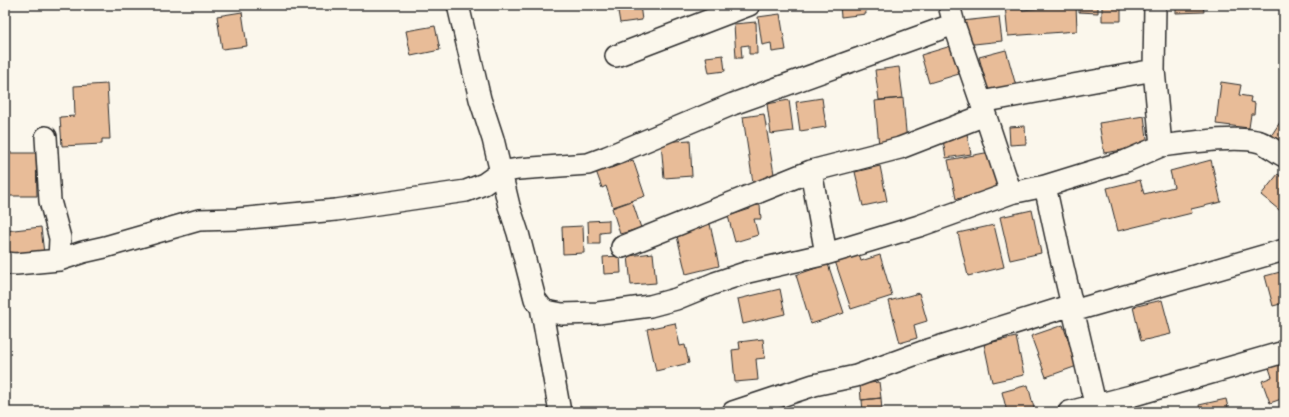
<svg xmlns="http://www.w3.org/2000/svg" width="1289" height="417" font-family="'Architects Daughter',sans-serif">
	<style>
		.building { fill: #e8bc98; stroke: #2b2b2b }
		.lines { fill: none; stroke-linecap: round; stroke-linejoin: round }
		.minor-casing { stroke: #2b2b2b; stroke-width: 24 }
		.minor { stroke: #fbf7ec; stroke-width: 21 }
	</style>
	<rect width="100%" height="100%" fill="#fbf7ec"/>
	<filter id="ink" filterUnits="userSpaceOnUse"><feTurbulence type="fractalNoise" baseFrequency=".025" numOctaves="2"/><feDisplacementMap in="SourceGraphic" scale="8" xChannelSelector="R" yChannelSelector="G"/><feConvolveMatrix kernelMatrix="1 2 1 2 8 2 1 2 1" color-interpolation-filters="sRGB"/></filter>
	<g filter="url(#ink)">
		<!-- building -->
		<path class="building" d="M617 5H640L642 20 620 23Z
			M840 5H865L866 14 841 17Z
			M1005 5H1022V10L1054 7 1053 5H1076L1077 31 1008 36Z
			M1079 5H1098V13L1079 12Z
			M1102 5H1121V21H1102Z
			M1176 5H1203L1204 12 1176 13Z
			M242 12 247 46 222 49 217 16Z
			M780 14 786 50 772 52 771 43 762 45 758 17Z
			M999 17 1002 41 965 45 962 21Z
			M756 22 757 54H749V45L741 46 742 58H736L734 24Z
			M435 26 440 50 411 56 406 31Z
			M951 46 959 74 929 83 921 55Z
			M1006 50 1016 86 989 94 979 57Z
			M723 55 725 71 709 73 706 57Z
			M899 67 903 98 879 100 875 70Z
			M1221 82 1241 85 1239 95 1251 97 1250 102 1255 103 1254 114H1251L1249 128 1216 124Z
			M107 84 110 139H102V144L62 146 60 117 75 116 74 86Z
			M822 98 826 127 800 131 796 102Z
			M903 98 907 143 879 146 875 101Z
			M789 100 793 131 771 134 767 104Z
			M764 114 775 180 753 183 743 117Z
			M1144 116 1148 146 1104 153 1099 123Z
			M1284 116V145L1271 136Z
			M1025 126 1026 144 1010 145 1009 127Z
			M966 129 971 154 946 158 942 134Z
			M690 140 692 176 664 178 661 142Z
			M990 152 998 191 956 199 948 160Z
			M5 153H36L37 196H5Z
			M633 160 645 196 613 207 606 186 602 188 595 168 609 163 611 168Z
			M1211 160 1221 202 1191 209 1192 213 1118 231 1107 188 1140 180 1144 194 1174 187 1170 171Z
			M880 166 887 201 863 206 855 172Z
			M1278 174 1284 179V214L1261 195Z
			M632 201 641 228 620 234 612 208Z
			M760 205 761 219H754L758 235 735 242 728 216 750 209V206Z
			M1032 210 1041 253 1010 260 1000 217Z
			M609 220V232L600 233V244H589L588 221Z
			M710 224 719 266 686 274 676 232Z
			M994 225 1004 267 968 276 958 233Z
			M583 226 584 253 563 254 562 227Z
			M41 227 44 254 8 258 5 231Z
			M653 253 656 283 631 285 628 256Z
			M859 254 861 261 880 255 892 296 851 309 835 261Z
			M620 256 621 273 604 274 603 257Z
			M828 264 844 313 811 324 796 275Z
			M1284 271V303L1273 306 1265 276Z
			M780 289 785 314 743 324 738 299Z
			M919 293 927 321 914 325 917 338 900 343 889 301Z
			M1162 300 1171 334 1141 341 1133 307Z
			M675 323 680 346 685 345 689 363 656 371 647 329Z
			M1063 325 1077 366 1046 377 1031 336Z
			M1016 337 1024 375 992 382 984 344Z
			M763 339 765 358 756 359 758 380 735 382 732 350 740 349 739 342Z
			M1284 363V398L1270 403 1262 381 1272 377 1269 368Z
			M879 382 881 398 861 400 860 384Z
			M1028 385 1035 412H1007L1002 392Z
			M881 398 882 412H863L862 400Z
			M1226 399 1229 412H1200L1199 405Z"/>
		<g class="lines">
			<!-- minor casing -->
			<g class="minor-casing">
				<path id="minor" d="M458 5 480 99 493 139 509 206 518 233 535 299 541 307 546 311 562 314 598 313 650 306 676 299 715 283 748 272 826 254 919 226 1011 193 1045 186 1126 161 1161 146
					M949 5 954 24
					M1155 5 1154 70 1161 146C1186 143 1238 135 1260 142 1268 145 1276 152 1284 156
					M616 56 749 5
					M981 102 1154 70
					M46 137 50 201 60 238 59 260 83 252 105 247 199 220 237 219 336 210 466 191 484 184 501 172 518 169 588 164 607 157 733 104 954 24 981 102 1011 193
					M811 171 826 254
					M1045 186 1059 250 1097 412
					M622 247 811 171 900 148 985 115
					M5 263 16 264 59 260
					M541 307 560 412
					M1073 311 1284 250
					M733 412 814 385 856 376 922 352 1072 305
					M1069 412 1131 396 1284 352"/>
			</g>
			<!-- minor -->
			<use href="#minor" class="minor"/>
		</g>
	</g>
	<!-- margin -->
	<rect width="1289" height="417" fill="none" stroke="#fbf7ec" stroke-width="20"/>
	<rect x="10" y="10" width="1269" height="397" fill="none" stroke="#2b2b2b" stroke-width="1.5" filter="url(#ink)"/>
</svg>
